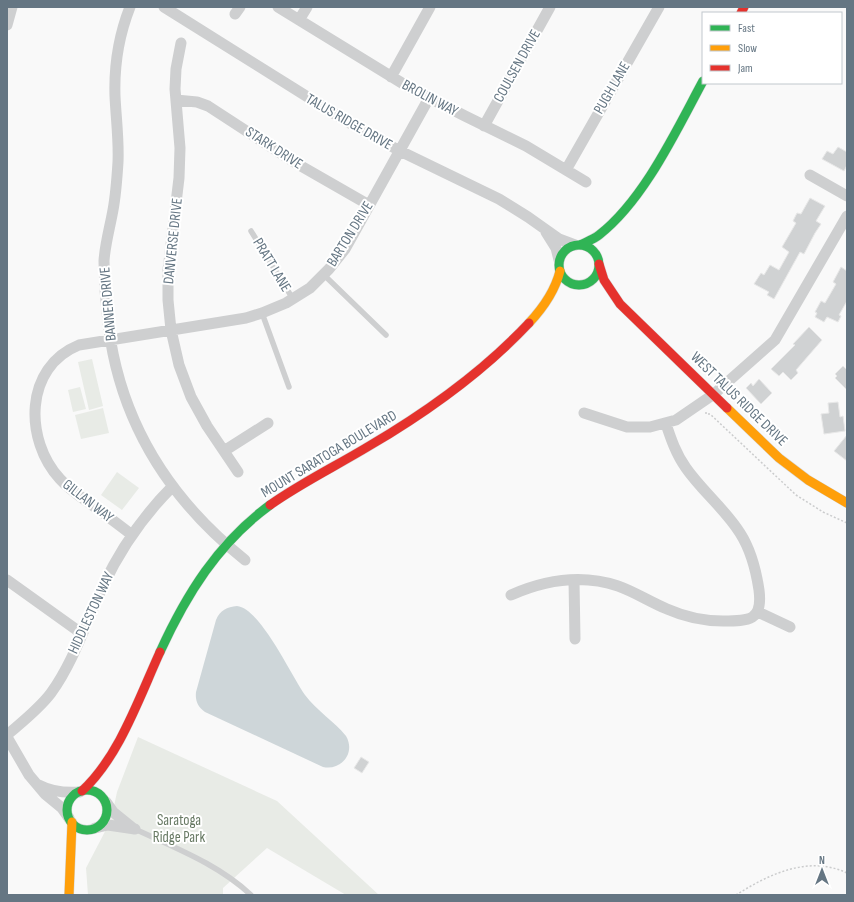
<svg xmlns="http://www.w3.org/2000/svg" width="854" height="902" font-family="'Sofia Sans Condensed',sans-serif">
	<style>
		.green { fill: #e8ebe6 }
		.water { fill: #ced6d9 }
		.building { fill: #d0d2d3; stroke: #e8e8e8 }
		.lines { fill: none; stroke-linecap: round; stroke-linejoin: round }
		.fast-casing { stroke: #d5d6d7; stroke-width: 10 }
		.slow-casing { stroke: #d5d6d7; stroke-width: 10 }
		.jam-casing { stroke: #d5d6d7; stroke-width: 10 }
		.path { stroke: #cbcccd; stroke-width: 1.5; stroke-dasharray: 2 2; stroke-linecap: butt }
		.lane { stroke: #cecfd0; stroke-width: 5.5 }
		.street { stroke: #cecfd0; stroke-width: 11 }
		.fast { stroke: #30b455; stroke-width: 9 }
		.slow { stroke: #ff9f0a; stroke-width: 9 }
		.jam { stroke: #e5322d; stroke-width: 9 }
		.labels { text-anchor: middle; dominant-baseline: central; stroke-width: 4; stroke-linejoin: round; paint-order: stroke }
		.street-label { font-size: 15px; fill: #657683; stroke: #fff }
		.park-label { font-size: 15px; fill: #687a64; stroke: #fff }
	</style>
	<rect width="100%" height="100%" fill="#f9f9f9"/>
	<!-- green -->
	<path class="green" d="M92 359 103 406 89 410 78 362Z
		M80 387 86 409 73 412 68 390Z
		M103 408 109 433 81 439 75 415Z
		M117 472 139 488 122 510 101 495Z
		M138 737 277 801 379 895H346L267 848 223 888V895H88L86 868 111 820 117 792Z"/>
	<!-- water -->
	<path class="water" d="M237 606C260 608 291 675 305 695 317 711 334 721 346 736 356 753 341 771 323 767L205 712C198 707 195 701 196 692L216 620C220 610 227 607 237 606Z"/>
	<!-- building -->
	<path class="building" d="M838 147 847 152V165L844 171 822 159 827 151 833 154Z
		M810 198 825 206 816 221 821 224 815 233 804 254 800 252 774 299 767 295 769 292 754 284 761 273 764 275 770 265 779 270 789 252 782 247 796 223 793 221 797 213 801 214Z
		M841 267 847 271V301L839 315 841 316 838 322 827 317 824 322 815 317 817 313 815 312 821 301 825 303 836 284 833 282Z
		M809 327 822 340 796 370 798 373 791 380 783 372 779 376 771 369 795 345 793 344Z
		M843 366 847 370V390L835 378 837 376 835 374Z
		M759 379 772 393 761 404 746 388 751 383 753 386Z
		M838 402 840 417 843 416 845 431 824 434 821 414 829 413 828 403Z
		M847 435V461L834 451Z
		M361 757 369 762 362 773 354 768Z"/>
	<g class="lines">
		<!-- fast casing -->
		<g class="fast-casing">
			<path id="fast" d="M559 265a20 20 0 1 1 40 0a20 20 0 1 1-40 0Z
				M580 245C586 242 594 239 599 235 644 200 676 131 703 81
				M160 652C186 595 218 543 270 505
				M67 810a20 20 0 1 1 40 0a20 20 0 1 1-40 0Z"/>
		</g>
		<!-- slow casing -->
		<g class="slow-casing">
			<path id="slow" d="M529 323C543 308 555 291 560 271
				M727 408 779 458 808 480 847 503
				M69 895 72 822"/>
		</g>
		<!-- jam casing -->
		<g class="jam-casing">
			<path id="jam" d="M741 13 744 7
				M599 264 604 280 620 304 727 408
				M270 505C301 483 336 466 369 446 427 412 483 372 529 323
				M82 791C119 757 139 698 160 652"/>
		</g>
		<!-- path -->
		<path class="path" d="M706 412V414H710L796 495 823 512 847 523
			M736 895C769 874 809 855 847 873"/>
		<!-- lane -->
		<path class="lane" d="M251 231 293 299
			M324 275 386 335
			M262 313 289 387
			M135 829C175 848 218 864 251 895"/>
		<!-- street -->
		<path class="street" d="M130 7C119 35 114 66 115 96 116 118 119 140 118 162 117 178 116 194 113 210 110 227 105 244 104 261 104 278 105 295 107 312 116 416 165 496 245 560
			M164 7 346 121 400 151 499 199 528 217 559 239 575 245
			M278 7 410 88 465 116 526 146 586 182
			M235 14 240 7
			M299 20 307 7
			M7 25 12 7
			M181 43 176 69 175 89 180 148 179 178 168 270V300L171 330 179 365 191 397 207 426 238 472
			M391 77 430 7
			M176 100 197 102 208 106 294 162 369 205
			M484 126 550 7
			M566 170 659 7
			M810 175 847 196
			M546 232 556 248 559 260
			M584 413 627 427H650L676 420 714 394 775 340 847 216
			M224 451 268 423
			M132 535C118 524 103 513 88 502 78 495 68 488 60 479 24 440 24 367 79 345L246 318 262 313 286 303 310 288 329 269 345 249 429 98
			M7 580 81 633
			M574 580 575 639
			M511 595C545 580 582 574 618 586 635 592 650 602 667 609 685 617 704 621 723 621 749 621 763 621 759 590 756 570 751 550 740 533 725 509 702 491 686 468 676 454 671 439 666 424
			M758 612 790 627
			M7 735C22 722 39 709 51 693 74 661 86 622 103 586 120 550 143 516 172 487
			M7 737 29 775 45 794 62 808 69 818
			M39 785C52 792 66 793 80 792
			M106 802 113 812 134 829
			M95 828 108 825 135 829"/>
		<!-- fast -->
		<use href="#fast" class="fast"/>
		<!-- slow -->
		<use href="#slow" class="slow"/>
		<!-- jam -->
		<use href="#jam" class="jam"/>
	</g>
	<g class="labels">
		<!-- street labels -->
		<g class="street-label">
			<text transform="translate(517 66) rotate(-61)">COULSEN DRIVE</text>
			<text transform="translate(612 88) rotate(-60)">PUGH LANE</text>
			<text transform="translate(430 98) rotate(28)">BROLIN WAY</text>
			<text transform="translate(349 122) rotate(30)">TALUS RIDGE DRIVE</text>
			<text transform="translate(274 148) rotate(33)">STARK DRIVE</text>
			<text transform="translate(350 234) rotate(-58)">BARTON DRIVE</text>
			<text transform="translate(173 241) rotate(-84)">DANVERSE DRIVE</text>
			<text transform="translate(272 265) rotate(59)">PRATT LANE</text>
			<text transform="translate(108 304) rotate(-95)">BANNER DRIVE</text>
			<text transform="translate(739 399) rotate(44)">WEST TALUS RIDGE DRIVE</text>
			<text transform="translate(329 454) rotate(-31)">MOUNT SARATOGA BOULEVARD</text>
			<text transform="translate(88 501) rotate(38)">GILLAN WAY</text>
			<text transform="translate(91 613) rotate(-65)">HIDDLESTON WAY</text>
		</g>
		<!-- park labels -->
		<g class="park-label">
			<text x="179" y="820">Saratoga<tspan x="179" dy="17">Ridge Park</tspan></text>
		</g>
	</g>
	<!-- border -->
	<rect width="854" height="902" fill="none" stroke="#657683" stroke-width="16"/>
	<!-- legend -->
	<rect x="702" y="12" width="140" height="72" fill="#ffffff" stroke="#c1c8cd"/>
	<rect x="710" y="25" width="20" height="6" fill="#30b455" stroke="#c1c8cd"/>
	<text x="738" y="32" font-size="12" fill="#657683">Fast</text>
	<rect x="710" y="45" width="20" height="6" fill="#ff9f0a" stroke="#c1c8cd"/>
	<text x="738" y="52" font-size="12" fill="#657683">Slow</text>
	<rect x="710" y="65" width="20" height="6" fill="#e5322d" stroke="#c1c8cd"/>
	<text x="738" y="72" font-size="12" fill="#657683">Jam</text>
	<!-- north arrow -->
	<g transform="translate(822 870)" stroke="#ffffff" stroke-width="3" paint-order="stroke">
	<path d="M0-3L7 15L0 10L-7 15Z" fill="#657683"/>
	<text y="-6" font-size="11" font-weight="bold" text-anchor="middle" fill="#657683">N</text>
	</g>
</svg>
